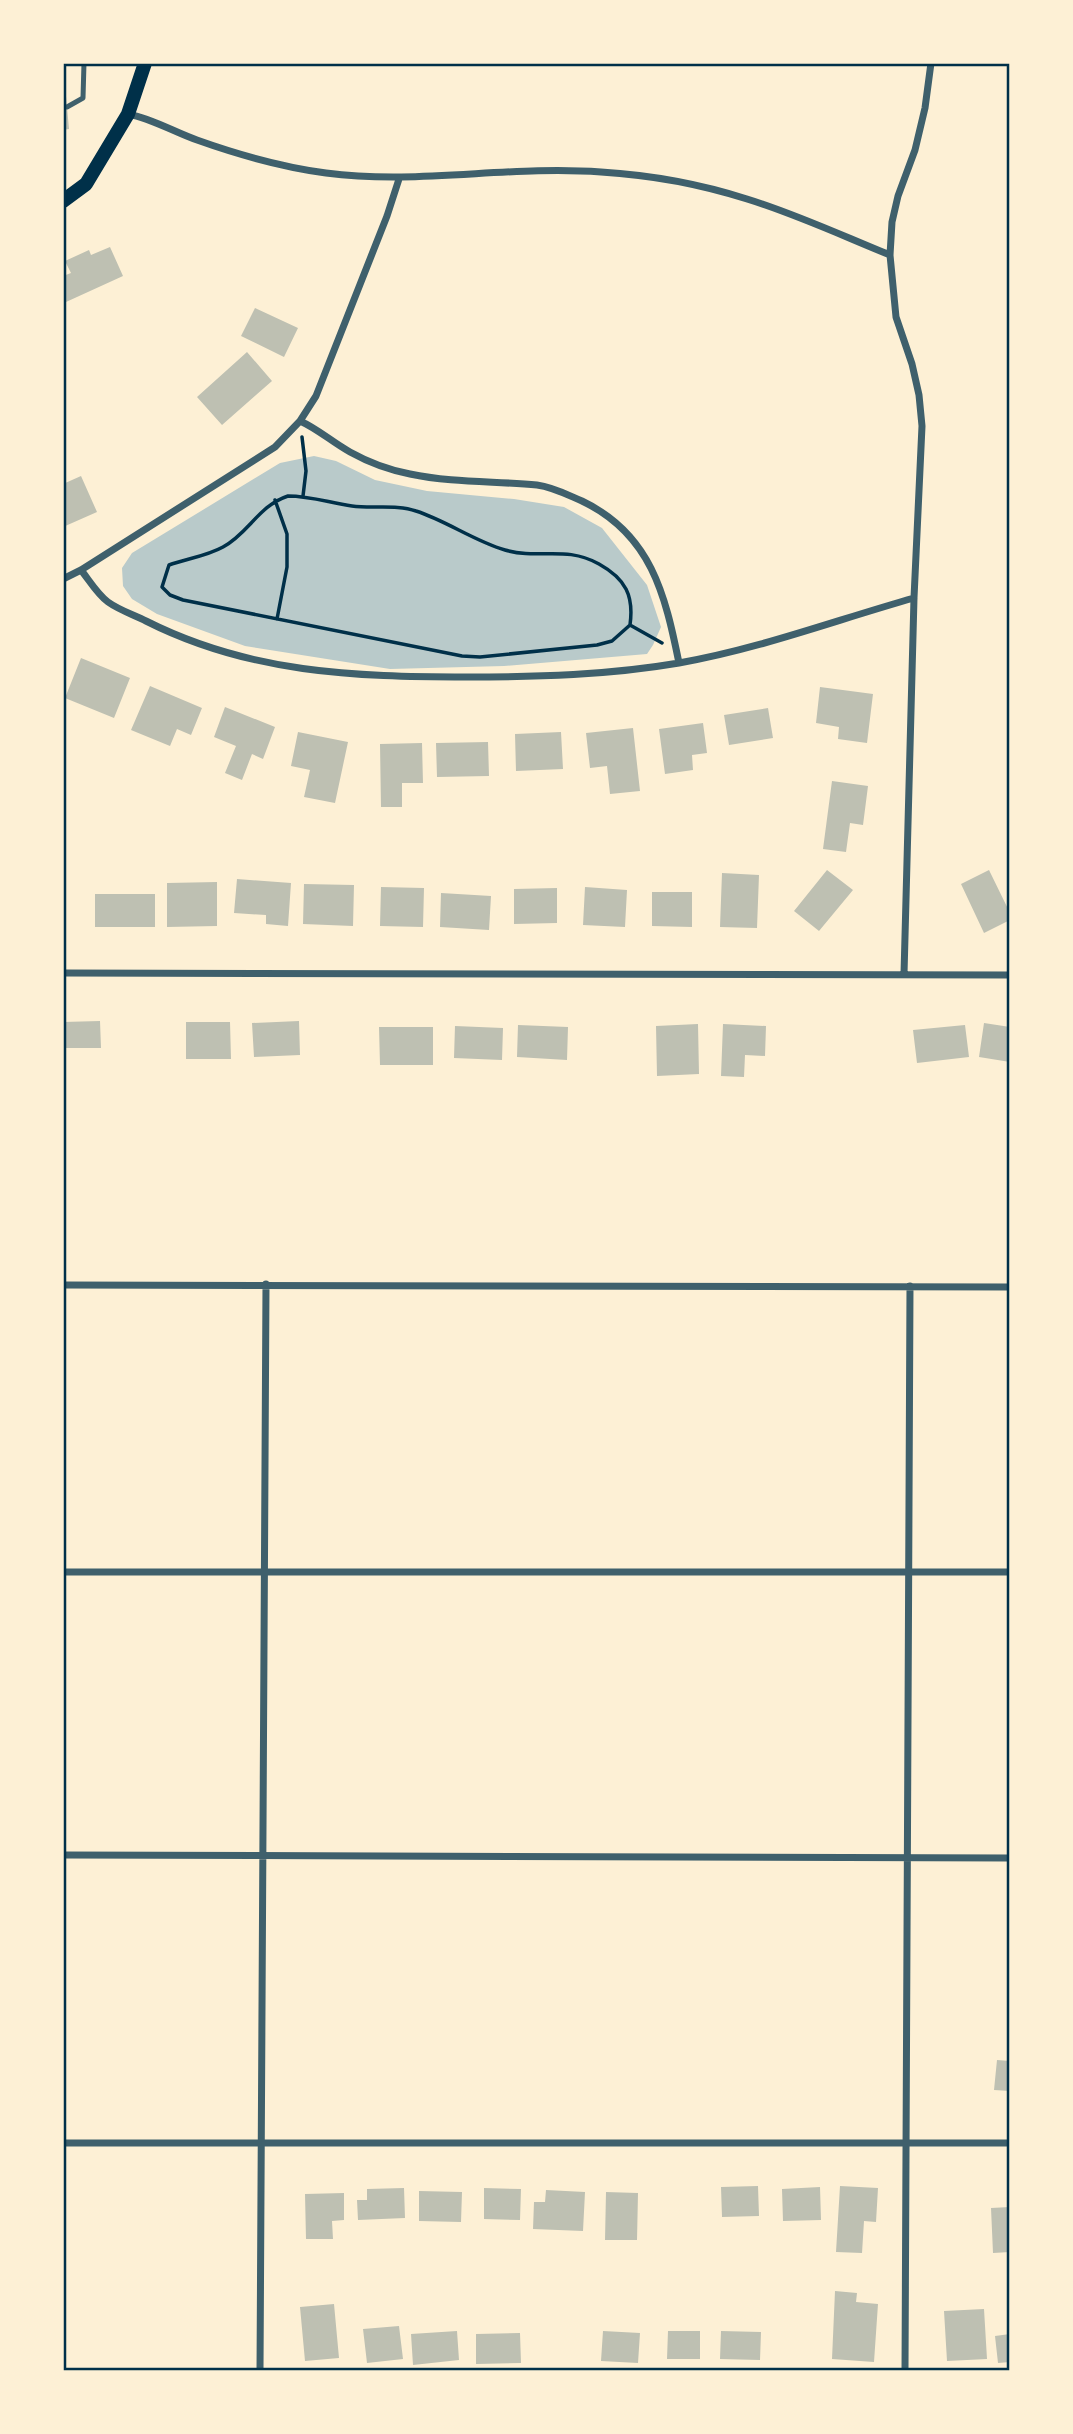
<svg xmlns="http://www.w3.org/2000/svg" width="1073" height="2434" font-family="Quicksand,sans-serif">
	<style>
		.green { fill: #b9caca }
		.building { fill: #bec0b2 }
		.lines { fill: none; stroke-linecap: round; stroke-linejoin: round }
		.path { stroke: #003049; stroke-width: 3.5 }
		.service { stroke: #3f606c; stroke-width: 5 }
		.minor { stroke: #3f606c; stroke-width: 7 }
		.secondary { stroke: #003049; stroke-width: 14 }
		.neatline { fill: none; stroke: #003049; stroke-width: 2.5 }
	</style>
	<rect width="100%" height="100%" fill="#fdf0d5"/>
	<!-- green -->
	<path class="green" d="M314 456 336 461 375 480 427 491 514 499 564 507 602 528 647 585 661 627 653 645 647 654 504 666 390 669 245 646 157 614 132 599 123 586 122 568 132 553 280 463Z"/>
	<!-- building -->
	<path class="building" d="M63 85H65L69 129 63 130Z
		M110 247 123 276 66 302 63 295V276L71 273 65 261 89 250 91 255Z
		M255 308 298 328 284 357 241 336Z
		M247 352 272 381 222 425 197 397Z
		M81 476 97 512 63 527V484Z
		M81 658 130 678 114 718 65 698Z
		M150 686 202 708 191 735 177 729 170 746 131 730Z
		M820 687 873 694 867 743 838 739 839 727 816 723Z
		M225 707 275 727 263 759 252 754 242 780 225 773 236 746 214 737Z
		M768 708 773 738 729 745 724 715Z
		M703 723 707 753 692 755 693 770 665 774 659 729Z
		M633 728 640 791 610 794 607 766 590 768 586 733Z
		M298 732 348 742 335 803 304 797 310 770 291 766Z
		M561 732 563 769 516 771 515 734Z
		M488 742 489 776 437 777 436 743Z
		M422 743 423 783H402V807H381L380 744Z
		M832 781 868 786 863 825 850 823 846 852 823 849Z
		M827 870 853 890 819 931 794 911Z
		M989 870 1010 913V920L984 933 961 884Z
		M722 873 759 875 757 928 720 927Z
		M237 879 291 883 288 926 266 924V915L234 913Z
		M217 882V926L167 927V883Z
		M304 884 354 885 353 926 303 924Z
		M381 887 424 888 423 927 380 926Z
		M585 887 627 890 625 927 583 925Z
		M557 888V923L514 924V889Z
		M652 892H692V927L652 926Z
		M441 893 491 896 489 930 440 927Z
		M95 894H155V927H95Z
		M100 1021 101 1048H63V1022Z
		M299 1021 300 1055 254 1057 252 1023Z
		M186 1022H230L231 1059H186Z
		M984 1023 1010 1027V1062L979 1057Z
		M698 1024 699 1074 657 1076 656 1026Z
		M723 1024 766 1026 765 1056 745 1055 744 1077 721 1076Z
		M518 1025 568 1027 567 1060 517 1057Z
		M965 1025 969 1057 917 1063 913 1030Z
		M455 1026 503 1028 502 1060 454 1058Z
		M379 1027H433V1065H380Z
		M997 2060 1010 2061V2091L994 2090Z
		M758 2186 759 2216 722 2217 721 2187Z
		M840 2186 878 2188 876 2222 864 2221 862 2253 836 2252Z
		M820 2187 821 2220 783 2221 782 2189Z
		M404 2188 405 2218 358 2220 357 2200H367V2189Z
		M484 2188 521 2189 520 2220 484 2219Z
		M546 2190 585 2192 583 2231 533 2229 534 2202H545Z
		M419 2191 462 2192 461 2222 419 2221Z
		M606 2192 638 2193 637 2240H605Z
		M344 2193V2220L332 2221 333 2239H306L305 2194Z
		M1010 2207V2252L993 2253 991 2208Z
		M835 2291 857 2293 856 2302 878 2304 874 2362 832 2359Z
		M334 2304 339 2358 305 2361 300 2307Z
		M984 2309 987 2359 947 2361 944 2311Z
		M399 2326 403 2359 367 2363 363 2329Z
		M457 2331 459 2360 413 2365 411 2334Z
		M603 2331 640 2333 638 2363 601 2361Z
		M668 2331H700V2359H667Z
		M721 2331 761 2332 760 2360 720 2359Z
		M520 2333 521 2363 476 2364V2334Z
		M1010 2334V2362L998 2363 995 2336Z"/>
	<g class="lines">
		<!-- path -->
		<path class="path" d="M302 437 306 471 303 496
			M288 496C311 496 330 503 352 506 372 509 397 504 416 511 447 521 474 541 505 550 539 560 565 545 599 564 626 579 634 596 630 625L612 641 597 645 480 657 462 656 183 600 170 595 162 587 169 565C186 559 207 556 223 547 249 533 258 506 288 496Z
			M275 500 287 534V567L277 619
			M630 625 662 643"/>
		<!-- service -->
		<path class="service" d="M67 107 83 98 84 63"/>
		<!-- minor -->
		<path class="minor" d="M128 114C153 119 174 132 197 140 239 155 282 167 326 173 419 185 509 165 601 172 650 175 700 184 747 199 796 214 843 236 890 255
			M300 421C318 429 332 442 350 452 368 462 389 470 410 474 452 483 495 481 537 485 553 487 568 495 582 501 651 534 665 594 679 663
			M81 570C89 580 98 595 108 602 119 610 134 615 146 621 249 673 354 677 467 677 538 677 609 675 679 663 759 649 836 620 914 598
			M63 579 81 570 275 447 300 421 316 396 387 216 399 179
			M63 973 1010 975
			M904 974 914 598 922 426 919 395 912 364 896 317 890 255 892 222 898 196 915 150 925 108 931 63
			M63 1285 1010 1287
			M63 1572H1010
			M63 1855 1010 1858
			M63 2143H1010
			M260 2371 266 1284
			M905 2371 910 1286"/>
		<!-- secondary -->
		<path class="secondary" d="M63 201 86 184 128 114 145 63"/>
	</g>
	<!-- border -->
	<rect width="1073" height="2434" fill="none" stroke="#fdf0d5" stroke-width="130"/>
	<rect x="65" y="65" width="943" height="2304" class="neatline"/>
</svg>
